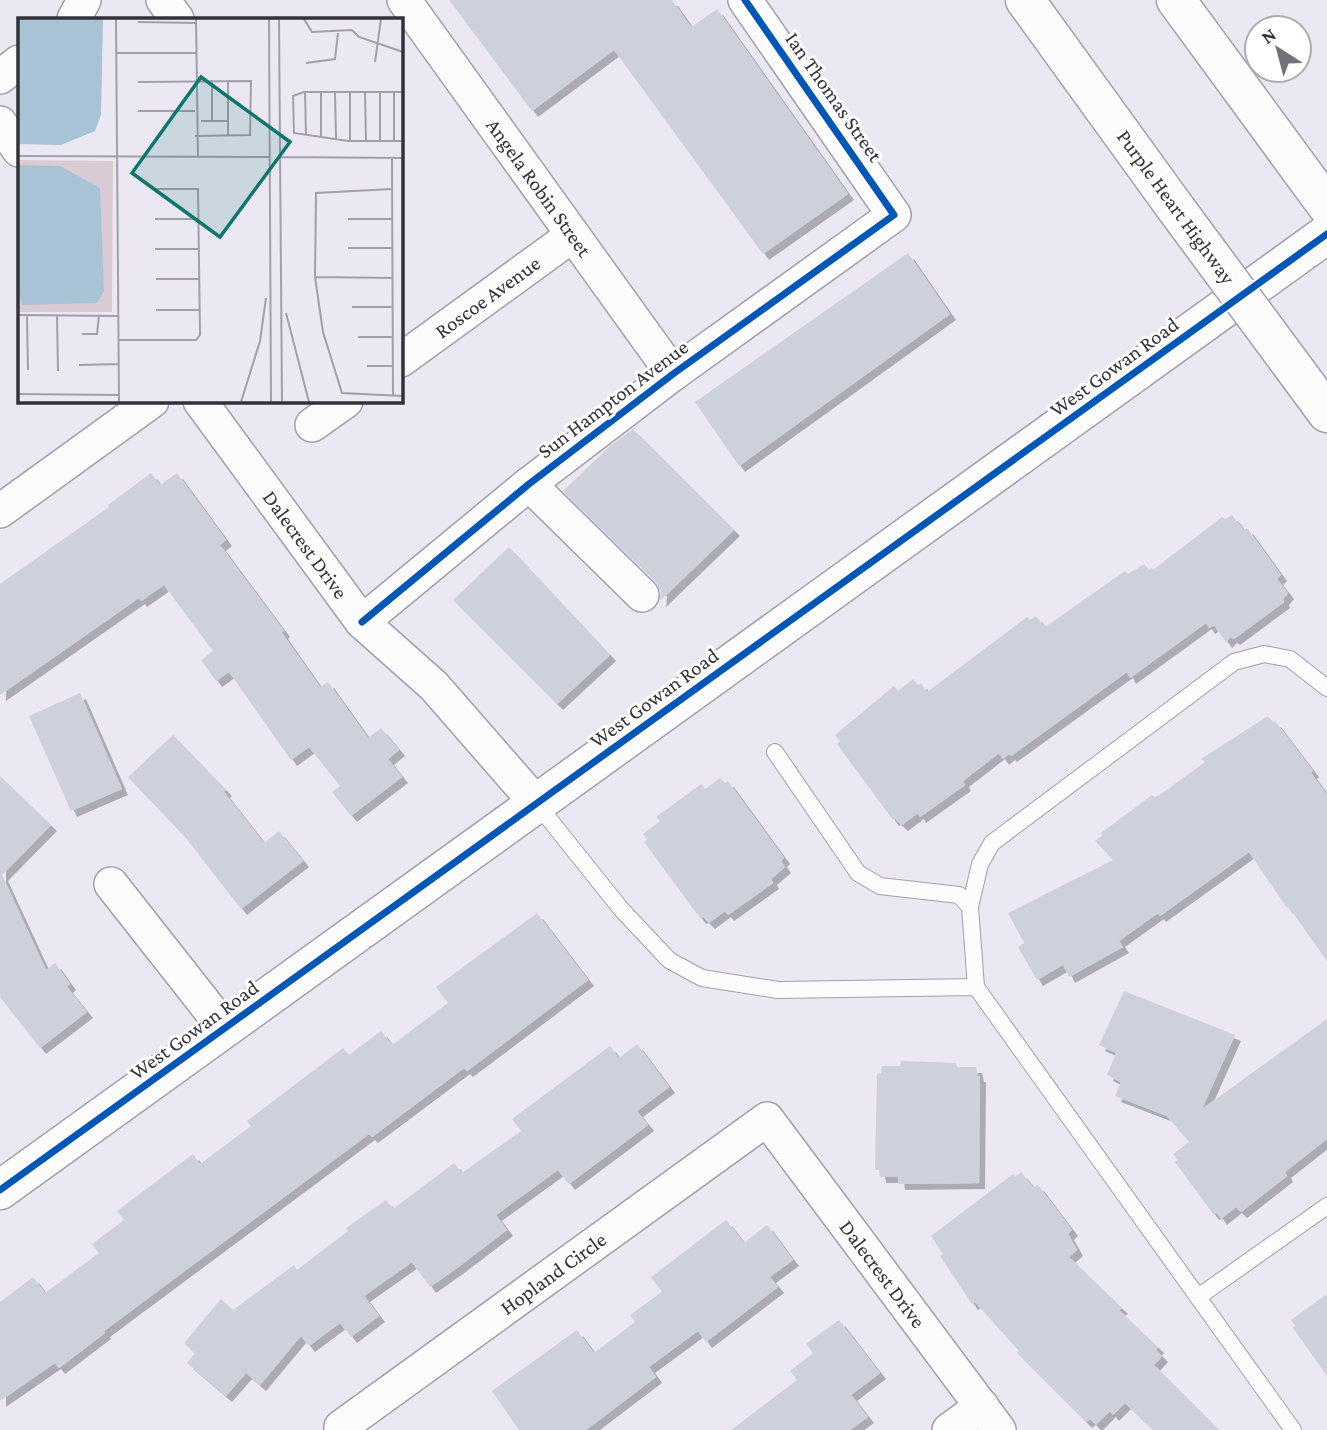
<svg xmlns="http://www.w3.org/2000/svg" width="1327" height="1430" font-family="'Crimson Pro',serif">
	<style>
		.building { fill: #ced1dc; filter: url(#shadow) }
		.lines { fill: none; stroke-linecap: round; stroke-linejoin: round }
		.lane-casing { stroke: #a19fa7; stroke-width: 18 }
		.street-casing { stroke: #a19fa7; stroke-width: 36 }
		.secondary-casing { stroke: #a19fa7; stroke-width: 41 }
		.highway-casing { stroke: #a19fa7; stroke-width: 41 }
		.lane { stroke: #fcfcfd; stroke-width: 16 }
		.street { stroke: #fcfcfd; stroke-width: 33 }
		.secondary { stroke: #fcfcfd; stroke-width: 38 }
		.highway { stroke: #fcfcfd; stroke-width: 38 }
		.highway-bridge-casing { stroke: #a19fa7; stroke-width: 41; stroke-linecap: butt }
		.highway-bridge { stroke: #fcfcfd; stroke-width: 38 }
		.cycleway-casing { stroke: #fff; stroke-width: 11 }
		.cycleway { stroke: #0057b8; stroke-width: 7 }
		.labels { text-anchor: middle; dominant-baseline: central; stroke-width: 6; stroke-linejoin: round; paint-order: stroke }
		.street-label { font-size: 21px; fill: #333139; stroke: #fff }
		.inset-road { fill: none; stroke: #a19fa9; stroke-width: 2 }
		.view { fill: #0f766e; fill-opacity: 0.15; stroke: #0f766e; stroke-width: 3.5 }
		.inset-edge { fill: none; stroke: #333139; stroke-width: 3.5 }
	</style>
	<defs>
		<filter id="shadow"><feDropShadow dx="6" dy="6" stdDeviation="0" flood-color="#0004"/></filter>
	</defs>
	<rect width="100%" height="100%" fill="#ebe8f3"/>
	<!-- building -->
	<path class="building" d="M449 0H672L691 27 717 9 848 194 763 254 614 50 532 111Z
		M908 253 950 314 739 466 695 402Z
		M633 429 734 530 660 601 661 591 655 581 563 491 609 447Z
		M151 473 160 485 177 473 226 540 220 545 284 631 282 633 320 687 328 682 368 738 381 728 399 750 388 759 402 777 351 816 332 792 340 786 309 747 291 760 229 672 216 681 201 660 213 651 164 585 141 601 139 598 0 695V584L109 507 108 505Z
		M1232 515 1244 530 1247 528 1281 575 1277 579 1288 593 1283 599 1284 602 1234 639 1231 637 1226 642 1214 625 1209 628 1206 623 1130 678 1127 672 1011 756 1009 754 1003 759 999 753 963 781 965 785 920 817 918 813 902 825 895 819 893 820 837 744 840 741 835 735 894 686 898 691 913 679 918 685 921 683 927 692 1027 617 1030 620 1036 616 1045 627 1125 571 1128 574 1144 564 1149 570 1151 568 1153 570 1222 517 1225 519Z
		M509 547 610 655 557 704 453 600Z
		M80 693 122 789 71 811 29 716Z
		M1268 716 1273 722 1275 721 1313 771 1311 773 1327 795V961L1288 906 1287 908 1249 852 1160 916 1158 913 1119 941 1123 947 1069 977 1063 965 1037 980 1018 947 1024 943 1008 913 1113 860 1095 841 1102 836 1101 833 1152 795 1155 797 1161 794 1205 762 1201 759Z
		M173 735 226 790 224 792 264 843 279 831 303 861 241 909 185 837 128 777Z
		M0 776 51 825 2 875 46 970 55 963 70 984 67 987 87 1012 40 1048 0 997Z
		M720 778 725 783 728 781 784 858 781 861 785 867 771 879 773 883 728 915 725 911 709 923 703 917 700 918 644 842 647 839 643 834 660 821 656 817 701 784 705 789Z
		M537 913 588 980 467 1071 464 1068 372 1137 369 1134 104 1331 105 1333 59 1368 55 1363 0 1401V1302L33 1277 45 1293 99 1253 92 1244 124 1220 117 1211 193 1154 200 1164 251 1126 247 1121 343 1048 349 1055 381 1031 392 1045 448 1003 436 987Z
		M1124 991 1235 1035 1202 1109 1327 1019V1139L1285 1172 1287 1176 1241 1212 1236 1207 1221 1219 1217 1213 1213 1214 1175 1162 1178 1160 1173 1154 1189 1142 1167 1116 1115 1096 1121 1082 1107 1075 1116 1053 1099 1045Z
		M637 1044 669 1087 637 1111 648 1125 569 1184 558 1170 496 1215 507 1230 457 1268 430 1287 412 1262 364 1296 379 1316 351 1337 340 1323 309 1346 301 1336 260 1385 246 1373 226 1396 187 1363 195 1353 184 1343 221 1299 233 1310 294 1265 297 1270 348 1231 346 1228 386 1200 393 1209 454 1163 462 1173 521 1131 512 1119 610 1046 619 1058Z
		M901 1061 956 1063 957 1067H976L978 1076H980L979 1183 899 1184 898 1177H880L879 1170H875L877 1074 881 1073 882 1066H900Z
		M1021 1172 1033 1187 1038 1185 1072 1230 1068 1234 1077 1250 1069 1257 1122 1308 1119 1310 1158 1347 1156 1350 1162 1356 1154 1365 1219 1430H1153L1125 1403 1113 1415 1110 1411 1096 1425 1090 1419 1086 1422 1017 1353 1019 1351 975 1302 972 1304 940 1256 943 1254 931 1236 1013 1174 1015 1177Z
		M726 1220 744 1243 767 1225 793 1260 770 1277 778 1287 706 1342 698 1331 649 1367 656 1377 586 1430H519L492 1391 577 1330 594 1353 635 1322 630 1315 662 1292 651 1277Z
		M1327 1294V1376L1293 1328 1295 1326 1291 1320Z
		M839 1320 880 1373 851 1395 868 1417 850 1430H731L797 1380 790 1371 813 1353 806 1344Z"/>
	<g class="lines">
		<!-- lane casing -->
		<g class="lane-casing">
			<path id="lane" d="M775 752 858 873 880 886 959 895 970 907 976 987 1293 1430
				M537 804 621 909 669 960 702 978 778 990 976 987
				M970 907 980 864 992 843 1234 662 1264 654 1290 659 1327 688
				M1198 1297 1327 1206"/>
		</g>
		<!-- street casing -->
		<g class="street-casing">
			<g id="street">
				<path d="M163 0 177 19"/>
				<path id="s1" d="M404 0 673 374"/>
				<path d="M74 19 84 0"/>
				<path d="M0 77 19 62"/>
				<path d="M0 123 19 150"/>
				<path id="s2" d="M401 360 573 235"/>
				<path id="s3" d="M200 401 362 622 434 686 537 804"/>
				<path d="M312 425 346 401"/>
				<path d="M529 484 642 595"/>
				<path d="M0 511 152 401"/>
				<path d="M362 622 529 484 673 374 894 215 745 0"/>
				<path d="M111 884 225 1029"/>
				<path id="s4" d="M341 1427 767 1119 999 1430"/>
				<path d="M949 1430 982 1406"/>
			</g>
		</g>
		<!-- secondary casing -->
		<g class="secondary-casing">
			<path id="secondary" d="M0 1190 1327 234"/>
		</g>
		<!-- highway casing -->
		<g class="highway-casing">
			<path id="highway" d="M1025 0 1177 210
				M1176 0 1327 206
				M1302 379 1327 413"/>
		</g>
		<!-- lane -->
		<use href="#lane" class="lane"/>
		<!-- street -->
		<use href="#street" class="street"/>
		<!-- secondary -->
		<use href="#secondary" class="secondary"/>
		<!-- highway -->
		<use href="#highway" class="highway"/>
		<!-- highway-bridge casing -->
		<g class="highway-bridge-casing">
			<path id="highway-bridge" d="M1177 210 1302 379"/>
		</g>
		<!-- highway-bridge -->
		<use href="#highway-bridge" class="highway-bridge"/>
		<!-- cycleway casing -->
		<g class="cycleway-casing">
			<path id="cycleway" d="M362 622 529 484 673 374 894 215 745 0
				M0 1190 1327 234"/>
		</g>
		<!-- cycleway -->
		<use href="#cycleway" class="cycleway"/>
	</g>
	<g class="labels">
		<!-- street labels -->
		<g class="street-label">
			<text transform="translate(834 97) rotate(55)">Ian Thomas Street</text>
			<text stroke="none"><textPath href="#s1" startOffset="231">Angela Robin Street</textPath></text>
			<text transform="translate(1176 207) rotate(54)">Purple Heart Highway</text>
			<text stroke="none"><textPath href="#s2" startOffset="107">Roscoe Avenue</textPath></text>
			<text transform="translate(1114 367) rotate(-36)">West Gowan Road</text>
			<text transform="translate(613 399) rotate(-37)">Sun Hampton Avenue</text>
			<text stroke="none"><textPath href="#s3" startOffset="178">Dalecrest Drive</textPath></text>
			<text transform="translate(654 698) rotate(-36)">West Gowan Road</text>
			<text transform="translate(194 1030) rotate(-36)">West Gowan Road</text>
			<text stroke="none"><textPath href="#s4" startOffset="262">Hopland Circle</textPath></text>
			<text stroke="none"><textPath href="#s4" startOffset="719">Dalecrest Drive</textPath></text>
		</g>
	</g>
	<!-- overview -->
	<g transform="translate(18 18)">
		<rect width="385" height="385" fill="#ebe8f3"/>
		<path d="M0 142 95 143 94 294H0Z" fill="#dacad3"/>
		<path d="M0 1H85L83 97 77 113 43 127 0 126ZM0 147 42 148 82 170 86 273 79 285 4 287 0 270Z" fill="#a8c4d4"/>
		<path class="inset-road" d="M98 1 101 384M178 1 180 139M251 1 253 384M261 1 264 384M286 1 294 14 334 12M120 4 178 5M334 12 341 19 385 34M99 35H178M357 44 363 1M288 45 317 41 320 15M120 64 233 63 232 117 177 118M287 74 288 116M317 74 318 121M332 74V123M347 74 348 123M376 74V123M385 74H286L275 78 276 115 330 123H385M362 75V123M120 93H177M183 103H210M194 103V62M210 117V63M303 118V74M0 138 251 139M263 139 385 140M374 140 375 378M374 171 298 175 297 259 305 314 324 375 385 378M137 201H180M330 201H375M330 230H375M137 231H180M297 259 375 260M138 261H181M334 289H375M138 292H181M268 295 291 384M0 297 100 298M9 297 10 352M39 297 40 353M64 316H79L81 297M340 319H375M101 322H178L182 317 180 171H137M61 347 101 346M349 348H375M0 376 101 377M223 384 242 323 248 280"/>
		<path class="view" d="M183 59 272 124 202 219 114 155Z"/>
		<rect width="385" height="385" class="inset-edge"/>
	</g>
	<!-- north arrow -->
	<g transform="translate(1278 49) rotate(324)"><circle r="33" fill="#ffffff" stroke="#adadb0" stroke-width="2"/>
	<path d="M0-5L12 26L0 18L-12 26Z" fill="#73717a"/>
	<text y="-10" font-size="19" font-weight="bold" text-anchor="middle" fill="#333139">N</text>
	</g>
</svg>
